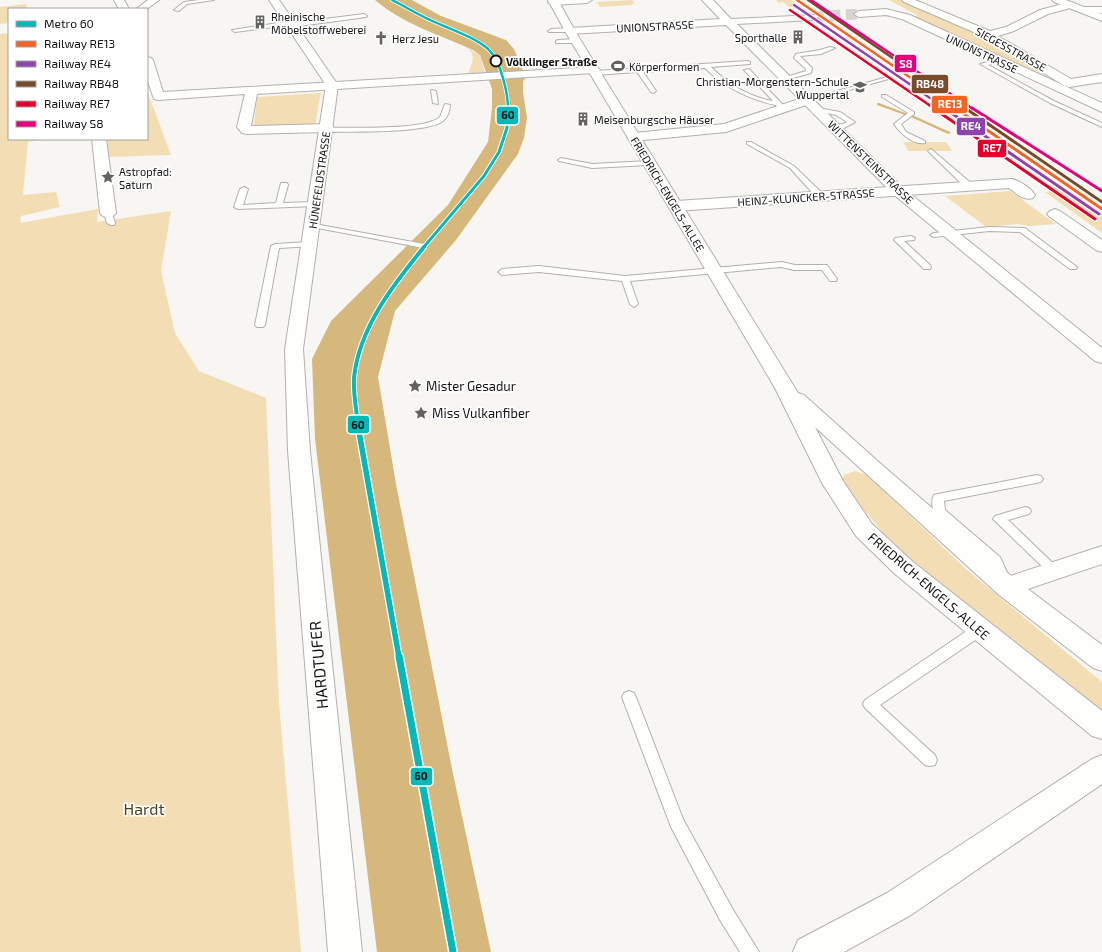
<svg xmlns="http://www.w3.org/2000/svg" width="1102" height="952" font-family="'Exo 2',sans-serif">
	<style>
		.green { fill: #f3ddb5 }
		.water { fill: #d6b87d }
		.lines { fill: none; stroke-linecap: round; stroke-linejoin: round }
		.stream { fill: #d6b87d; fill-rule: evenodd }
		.secondary-tunnel { stroke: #d6d4d1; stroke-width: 11; stroke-dasharray: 11 5.5; stroke-linecap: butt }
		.lane-casing { stroke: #b2b0ae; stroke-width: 2 }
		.street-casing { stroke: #b2b0ae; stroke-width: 2 }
		.secondary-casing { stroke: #b2b0ae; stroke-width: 2 }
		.primary-casing { stroke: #b2b0ae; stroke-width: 2 }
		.lane { fill: #fefefd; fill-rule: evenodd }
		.street { fill: #fefefd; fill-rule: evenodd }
		.secondary { fill: #fefefd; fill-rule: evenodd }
		.primary { fill: #fefefd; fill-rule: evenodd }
		.rail-1-far1-casing { stroke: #fff; stroke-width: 4 }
		.rail-1-casing { stroke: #fff; stroke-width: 5 }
		.rail-2-far1-casing { stroke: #fff; stroke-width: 4 }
		.rail-2-casing { stroke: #fff; stroke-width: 5 }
		.rail-3-far1-casing { stroke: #fff; stroke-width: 4 }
		.rail-3-casing { stroke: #fff; stroke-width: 5 }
		.rail-4-far1-casing { stroke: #fff; stroke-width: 4 }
		.rail-4-casing { stroke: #fff; stroke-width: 5 }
		.rail-5-far1-casing { stroke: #fff; stroke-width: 4 }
		.rail-5-casing { stroke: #fff; stroke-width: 5 }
		.rail-1-far1 { stroke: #f26522; stroke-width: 2.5 }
		.rail-1 { stroke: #f26522; stroke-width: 3 }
		.rail-2-far1 { stroke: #8e44ad; stroke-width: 2.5 }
		.rail-2 { stroke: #8e44ad; stroke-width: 3 }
		.rail-3-far1 { stroke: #7a4b2a; stroke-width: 2.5 }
		.rail-3 { stroke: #7a4b2a; stroke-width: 3 }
		.rail-4-far1 { stroke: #e4002b; stroke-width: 2.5 }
		.rail-4 { stroke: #e4002b; stroke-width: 3 }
		.rail-5-far1 { stroke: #e5007d; stroke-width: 2.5 }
		.rail-5 { stroke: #e5007d; stroke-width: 3 }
		.metro-1-far4-casing { stroke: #fff; stroke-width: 4 }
		.metro-1-far3-casing { stroke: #fff; stroke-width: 5 }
		.metro-1-far2-casing { stroke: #fff; stroke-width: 6 }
		.metro-1-far1-casing { stroke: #fff; stroke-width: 8 }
		.metro-1-casing { stroke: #fff; stroke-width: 10 }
		.metro-1-far4 { stroke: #06b8b8; stroke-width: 2.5 }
		.metro-1-far3 { stroke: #06b8b8; stroke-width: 3 }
		.metro-1-far2 { stroke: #06b8b8; stroke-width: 4 }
		.metro-1-far1 { stroke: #06b8b8; stroke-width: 5.5 }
		.metro-1 { stroke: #06b8b8; stroke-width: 7 }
		.stop-dot { fill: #fff; stroke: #141312; stroke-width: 2 }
		.labels { text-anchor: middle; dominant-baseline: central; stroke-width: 3.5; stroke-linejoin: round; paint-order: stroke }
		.far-poi-label { font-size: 11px; fill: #141312; stroke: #fff; text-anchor: start }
		.far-street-label { font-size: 11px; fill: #141312; stroke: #fff }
		.far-stop-label { font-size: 11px; font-weight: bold; fill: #141312; stroke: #fff; text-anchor: start }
		.poi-label { font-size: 13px; fill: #141312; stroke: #fff; text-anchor: start }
		.street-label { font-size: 13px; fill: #141312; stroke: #fff }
		.near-street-label { font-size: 16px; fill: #141312; stroke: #fff }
		.near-park-label { font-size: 16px; fill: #513f1c; stroke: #fff }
		.line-badge { stroke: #fff; stroke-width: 1.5 }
		.badge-label { font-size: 11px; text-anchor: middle; font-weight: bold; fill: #fff }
		.pale-badge-label { font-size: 11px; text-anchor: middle; font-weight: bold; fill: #111 }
	</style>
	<rect width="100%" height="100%" fill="#f8f6f3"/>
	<!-- green -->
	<path class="green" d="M632 0 635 3 631 5 600 7 597 2Z
		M776 0H791L812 14 805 15 795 7H789L783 2 779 3Z
		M889 0H901L982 36 1055 82 915 17 917 15Z
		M26 4 28 9H9V23L0 24V7Z
		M9 33V139H46L28 142 23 195 56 192 60 207 21 216 20 223 98 209 97 222 171 211 161 271 175 333 199 371 266 398 279 703 301 952H0V34Z
		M466 47 480 55 485 73 468 74C472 63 477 54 466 47Z
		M321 93 315 125H254L257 97Z
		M147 95 151 101 171 155 109 157 107 139H147Z
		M903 142H946L952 151H908Z
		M1049 183H1058L1102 212V233L1045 192 1057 191Z
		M1010 191 1056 224 1028 226 1018 224 986 227 945 196Z
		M855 471 867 475 967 570 1102 682V711L924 571 883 533 844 486 842 479 844 475Z"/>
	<!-- water -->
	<path class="water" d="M375 0H412L441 16 506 40 514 49 526 78 523 81V92L527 118 524 138 518 154 456 240 395 311 378 377 396 484 452 769 491 952H377L315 439 312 359 331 321 448 205 488 142 492 108V89L480 55 473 50C440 35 403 24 375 0Z"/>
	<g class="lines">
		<!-- stream -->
		<path class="stream" d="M877 103H879L908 114 905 115 877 105Z
			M912 115 950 132 951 133 948 134 911 117 910 116Z"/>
		<!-- secondary-tunnel -->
		<path class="secondary-tunnel" d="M813 17 859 14"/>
		<!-- lane casing -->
		<g class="lane-casing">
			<path id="lane" d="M199 0H214L187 4 179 11 174 10 184 2Z
				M364 14 367 16 366 17 292 27 290 25 235 32 232 30 291 21 293 23Z
				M551 29 569 28 572 30 569 32H549L548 31Z
				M558 40 576 39 579 41 576 43H556V41Z
				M830 47 835 48 821 54 800 56 812 68 811 73 786 80 783 78 806 71V69L794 58 796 54 820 50Z
				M999 59 1002 61 1001 62 988 65 1054 101 1102 123V127L1050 103 980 64Z
				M748 61 750 62V64L711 67C728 84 749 97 773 101L744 70 749 69 783 105V107C779 108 778 106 775 105 747 98 725 88 705 68L643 72 656 91 653 93 651 92 637 72 595 75 592 73 595 71Z
				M887 77 892 78 810 101 805 100Z
				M431 90 436 91 438 104 433 103Z
				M882 95H886L914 112V114L901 124 906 132 925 141V143C913 145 900 133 894 124L908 113 882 97Z
				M445 104 450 105C450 111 447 118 443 121 426 134 349 131 326 132L323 130 326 128C349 127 425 131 440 117Z
				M818 108 840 112 855 122 844 128 832 127V125L843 124 847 122 836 115 816 111V109Z
				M747 142H751L794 166 823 194V198H817L790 168 747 144Z
				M931 149 972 184V188H966L929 152 928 151Z
				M561 158 592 164 649 161 652 163 649 165 592 168 559 161 558 160Z
				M281 183H287L288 185 283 203 315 202 319 204 315 206 238 209 234 207 240 189 244 187 248 189 243 205 276 203Z
				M105 211H111L115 223 114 225H111L107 223 104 213Z
				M309 223 424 244 428 246 424 248 312 227H309Z
				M989 227 1025 228 1077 267 1076 269H1070L1020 232 989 231 934 237 930 235 934 233Z
				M911 236 915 238 914 240 904 241 930 265 931 267 930 269H924L894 240 895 238Z
				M310 242H313V246L279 248 265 325 263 327H257L255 325 271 246 275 244Z
				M782 262 795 265H827L837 279 836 281H830L822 270H794L781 267 630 281 638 304 634 307 630 304 622 281 539 272 502 275 498 272 502 269 539 266 625 276Z
				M1037 475 1041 476 1043 479 1041 482 944 501 945 510 1000 557 1009 577 1007 580 1003 582 999 580 991 562 935 514C932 509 931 500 934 495L938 494Z
				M1025 507 1029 508 1031 511 1029 514 1008 520 1059 569 1061 572 1059 575 1055 576 1051 575 993 519 995 516Z
				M979 625 984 626 985 630 984 634 880 705 935 755 937 760 935 765 930 766 925 765 865 708 863 704 865 700 974 626Z
				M629 691 634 693 636 697 683 819 732 908 759 952H740L720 920 671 827 622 697 624 693Z"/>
		</g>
		<!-- street casing -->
		<g class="street-casing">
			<path id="street" d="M114 0H124L129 9H119Z
				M148 0H159L147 9H136Z
				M549 0H592L587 3 553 5 550 4 548 2Z
				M902 0H915L990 31 1006 27 1040 10 1070 2 1074 3 1075 5 1074 7 1048 14 1014 31 998 36 1071 79 1102 74V82L1069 87 1065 86 985 37 904 2Z
				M1083 7H1102V13L1079 12 1078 10Z
				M147 57 151 58 153 60 163 92 594 67 598 68 600 70 598 72 594 73 257 94 251 126 327 124 332 125 334 128 332 131 327 132 247 134 242 133 237 127 245 94 158 100 154 99 147 79Z
				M808 96 812 97 814 100 812 103 726 132 634 141 629 140 627 137 629 134 634 133 724 124Z
				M92 139H106L116 213 113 216 108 218 103 216 100 213Z
				M1012 179C1020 181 1031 188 1035 195L1033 198C1023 201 1017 194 1009 188L676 211 671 209 668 206 671 203 676 201Z
				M1055 209 1060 211 1102 240V252L1096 250 1050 217 1047 214 1050 211Z
				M1102 546V564L1007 596 998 594 995 587 998 580Z
				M1102 755V784L911 915 844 952H793L798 940 887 893 1092 759Z"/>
		</g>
		<!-- secondary casing -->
		<g class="secondary-casing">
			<path id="secondary" d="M269 0H279L338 85 303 349 310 451 362 952H328L288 451 285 349 326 85Z
				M702 0H713L731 19 817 15 818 17 813 20 737 24 903 188 1102 348V363L1095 361 893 194 726 25 570 34 565 31 570 28 720 19Z
				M1052 0H1066L1102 14V21L1054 2Z
				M886 9 910 15 1102 103V112L902 19 886 15 859 17 854 14 859 11Z"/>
		</g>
		<!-- primary casing -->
		<g class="primary-casing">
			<path id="primary" d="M548 0H558L575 31 798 393 804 395 882 465 1016 580 1102 645V671L1093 668 998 594 815 427 843 481 872 524 913 562 1102 711V739L1092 736 895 574 856 536 822 483 775 388 565 31Z"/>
		</g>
		<!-- lane -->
		<use href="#lane" class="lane"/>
		<!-- street -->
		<use href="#street" class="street"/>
		<!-- secondary -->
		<use href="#secondary" class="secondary"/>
		<!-- primary -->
		<use href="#primary" class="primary"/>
		<!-- rail-1-far1 casing -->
		<g class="rail-1-far1-casing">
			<path id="rail-1-far1" d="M797 0 956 109"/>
		</g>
		<!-- rail-1 casing -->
		<g class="rail-1-casing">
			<path id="rail-1" d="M955 108 1102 209"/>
		</g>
		<!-- rail-2-far1 casing -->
		<g class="rail-2-far1-casing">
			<path id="rail-2-far1" d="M794 5 946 109"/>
		</g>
		<!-- rail-2 casing -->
		<g class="rail-2-casing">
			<path id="rail-2" d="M944 108 1099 214"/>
		</g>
		<!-- rail-3-far1 casing -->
		<g class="rail-3-far1-casing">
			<path id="rail-3-far1" d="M808 0 967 109"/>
		</g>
		<!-- rail-3 casing -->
		<g class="rail-3-casing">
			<path id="rail-3" d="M965 108 1102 202"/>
		</g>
		<!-- rail-4-far1 casing -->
		<g class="rail-4-far1-casing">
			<path id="rail-4-far1" d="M790 10 935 109"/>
		</g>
		<!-- rail-4 casing -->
		<g class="rail-4-casing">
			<path id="rail-4" d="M933 108 1095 219"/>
		</g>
		<!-- rail-5-far1 casing -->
		<g class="rail-5-far1-casing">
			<path id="rail-5-far1" d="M811 0 973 109"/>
		</g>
		<!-- rail-5 casing -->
		<g class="rail-5-casing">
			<path id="rail-5" d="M972 108 1102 191"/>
		</g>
		<!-- rail-1-far1 -->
		<use href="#rail-1-far1" class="rail-1-far1"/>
		<!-- rail-1 -->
		<use href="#rail-1" class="rail-1"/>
		<!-- rail-2-far1 -->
		<use href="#rail-2-far1" class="rail-2-far1"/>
		<!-- rail-2 -->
		<use href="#rail-2" class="rail-2"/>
		<!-- rail-3-far1 -->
		<use href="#rail-3-far1" class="rail-3-far1"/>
		<!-- rail-3 -->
		<use href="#rail-3" class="rail-3"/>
		<!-- rail-4-far1 -->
		<use href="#rail-4-far1" class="rail-4-far1"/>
		<!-- rail-4 -->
		<use href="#rail-4" class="rail-4"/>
		<!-- rail-5-far1 -->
		<use href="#rail-5-far1" class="rail-5-far1"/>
		<!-- rail-5 -->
		<use href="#rail-5" class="rail-5"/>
		<!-- metro-1-far4 casing -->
		<g class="metro-1-far4-casing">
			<path id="metro-1-far4" d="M392 0C402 5 412 11 422 16 440 26 476 36 490 51 501 62 508 94 508 109"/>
		</g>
		<!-- metro-1-far3 casing -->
		<g class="metro-1-far3-casing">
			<path id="metro-1-far3" d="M423 248 484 176 499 152 507 128 508 108"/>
		</g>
		<!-- metro-1-far2 casing -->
		<g class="metro-1-far2-casing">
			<path id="metro-1-far2" d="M358 427C357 412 353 394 354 378 359 328 393 285 424 247"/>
		</g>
		<!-- metro-1-far1 casing -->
		<g class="metro-1-far1-casing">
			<path id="metro-1-far1" d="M358 426 399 657"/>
		</g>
		<!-- metro-1 casing -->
		<g class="metro-1-casing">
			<path id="metro-1" d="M399 656 453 952"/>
		</g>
		<!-- metro-1-far4 -->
		<use href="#metro-1-far4" class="metro-1-far4"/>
		<!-- metro-1-far3 -->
		<use href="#metro-1-far3" class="metro-1-far3"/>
		<!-- metro-1-far2 -->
		<use href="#metro-1-far2" class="metro-1-far2"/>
		<!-- metro-1-far1 -->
		<use href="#metro-1-far1" class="metro-1-far1"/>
		<!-- metro-1 -->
		<use href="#metro-1" class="metro-1"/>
	</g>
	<!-- icons -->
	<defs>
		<g id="building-bare" transform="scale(1.08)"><path d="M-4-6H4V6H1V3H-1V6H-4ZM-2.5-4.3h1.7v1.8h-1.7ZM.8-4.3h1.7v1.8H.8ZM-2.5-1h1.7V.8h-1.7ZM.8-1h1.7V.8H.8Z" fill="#646261" stroke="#fff" stroke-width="2.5" paint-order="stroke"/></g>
		<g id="church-bare" transform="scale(1.08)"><path d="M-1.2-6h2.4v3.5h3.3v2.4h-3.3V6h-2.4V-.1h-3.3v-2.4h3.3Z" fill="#646261" stroke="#fff" stroke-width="2.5" paint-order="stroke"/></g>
		<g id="stadium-bare" transform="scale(1.08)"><path d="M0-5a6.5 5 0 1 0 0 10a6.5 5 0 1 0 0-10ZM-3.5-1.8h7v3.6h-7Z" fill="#646261" stroke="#fff" stroke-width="2.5" paint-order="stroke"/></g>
		<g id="school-bare" transform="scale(1.08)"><path d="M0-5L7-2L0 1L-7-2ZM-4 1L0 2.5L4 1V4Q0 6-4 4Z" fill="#646261" stroke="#fff" stroke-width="2.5" paint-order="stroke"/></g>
		<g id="sight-bare" transform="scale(1.08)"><path d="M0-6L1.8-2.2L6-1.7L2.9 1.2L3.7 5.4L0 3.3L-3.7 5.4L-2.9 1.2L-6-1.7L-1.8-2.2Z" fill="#646261" stroke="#fff" stroke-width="2.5" paint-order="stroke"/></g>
	</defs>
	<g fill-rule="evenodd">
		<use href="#building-bare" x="260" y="22"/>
		<use href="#building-bare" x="798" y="37"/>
		<use href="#church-bare" x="381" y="38"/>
		<use href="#stadium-bare" x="618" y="66"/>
		<use href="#school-bare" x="860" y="87"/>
		<use href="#building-bare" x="583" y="119"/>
		<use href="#sight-bare" x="108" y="177"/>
		<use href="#sight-bare" x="415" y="386"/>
		<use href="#sight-bare" x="421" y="413"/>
	</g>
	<!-- markers -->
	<circle class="stop-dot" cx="496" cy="61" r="5.5"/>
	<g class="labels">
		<!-- far-poi labels -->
		<g class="far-poi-label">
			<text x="271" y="16">Rheinische<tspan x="271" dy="13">Möbelstoffweberei</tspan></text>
			<text x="787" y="37" text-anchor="end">Sporthalle</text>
			<text x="392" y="38">Herz Jesu</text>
			<text x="629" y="66">Körperformen</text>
			<text x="849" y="81" text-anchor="end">Christian-Morgenstern-Schule<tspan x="849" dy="13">Wuppertal</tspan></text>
			<text x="594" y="119">Meisenburgsche Häuser</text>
			<text x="119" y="171">Astropfad:<tspan x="119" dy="13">Saturn</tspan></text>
		</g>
		<!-- far-street labels -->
		<g class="far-street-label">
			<text transform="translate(655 26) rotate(-3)">UNIONSTRASSE</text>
			<text transform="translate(1011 49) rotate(29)">SIEGESSTRASSE</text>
			<text transform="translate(982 53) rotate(25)">UNIONSTRASSE</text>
			<text transform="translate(871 162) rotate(44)">WITTENSTEINSTRASSE</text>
			<text transform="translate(319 180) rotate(-82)">HÜNEFELDSTRASSE</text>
			<text transform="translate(668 194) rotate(59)">FRIEDRICH-ENGELS-ALLEE</text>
			<text transform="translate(806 197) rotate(-4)">HEINZ-KLUNCKER-STRASSE</text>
		</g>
		<!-- far-stop labels -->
		<g class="far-stop-label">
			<text x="506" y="61">Völklinger Straße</text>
		</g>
		<!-- poi labels -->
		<g class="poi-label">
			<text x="426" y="386">Mister Gesadur</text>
			<text x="432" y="413">Miss Vulkanfiber</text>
		</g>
		<!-- street labels -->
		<g class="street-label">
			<text transform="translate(929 586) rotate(41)">FRIEDRICH-ENGELS-ALLEE</text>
		</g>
		<!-- near-street labels -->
		<g class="near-street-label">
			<text transform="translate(318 665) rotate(-95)">HARDTUFER</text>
		</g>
		<!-- near-park labels -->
		<g class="near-park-label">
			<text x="144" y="808">Hardt</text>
		</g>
	</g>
	<g class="line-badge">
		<rect x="894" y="54" width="23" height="19" rx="4" fill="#e5007d"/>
		<rect x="911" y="74" width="38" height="20" rx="4" fill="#7a4b2a"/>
		<rect x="931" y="95" width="37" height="19" rx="4" fill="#f26522"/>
		<rect x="496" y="106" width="23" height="19" rx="4" fill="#06b8b8"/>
		<rect x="956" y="117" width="30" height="19" rx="4" fill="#8e44ad"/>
		<rect x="977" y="139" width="30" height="19" rx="4" fill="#e4002b"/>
		<rect x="347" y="415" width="23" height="19" rx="4" fill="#06b8b8"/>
		<rect x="410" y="767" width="23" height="19" rx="4" fill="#06b8b8"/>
	</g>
	<g class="badge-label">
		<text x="906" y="68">S8</text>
		<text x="930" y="88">RB48</text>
		<text x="950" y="108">RE13</text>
		<text x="971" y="130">RE4</text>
		<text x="992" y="152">RE7</text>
	</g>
	<g class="pale-badge-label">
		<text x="508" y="119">60</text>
		<text x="358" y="429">60</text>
		<text x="421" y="780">60</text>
	</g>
	<!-- legend -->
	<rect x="8" y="8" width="140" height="132" fill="#ffffff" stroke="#a1a1a0"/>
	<rect x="16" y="21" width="20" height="6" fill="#06b8b8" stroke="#a1a1a0"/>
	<text x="44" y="28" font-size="12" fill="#141312">Metro 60</text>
	<rect x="16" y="41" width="20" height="6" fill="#f26522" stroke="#a1a1a0"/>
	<text x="44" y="48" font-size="12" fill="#141312">Railway RE13</text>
	<rect x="16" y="61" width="20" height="6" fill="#8e44ad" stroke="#a1a1a0"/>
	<text x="44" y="68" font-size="12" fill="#141312">Railway RE4</text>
	<rect x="16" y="81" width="20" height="6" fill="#7a4b2a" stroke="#a1a1a0"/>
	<text x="44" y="88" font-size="12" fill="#141312">Railway RB48</text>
	<rect x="16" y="101" width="20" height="6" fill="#e4002b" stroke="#a1a1a0"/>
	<text x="44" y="108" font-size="12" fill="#141312">Railway RE7</text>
	<rect x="16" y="121" width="20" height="6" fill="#e5007d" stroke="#a1a1a0"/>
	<text x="44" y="128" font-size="12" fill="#141312">Railway S8</text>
</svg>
